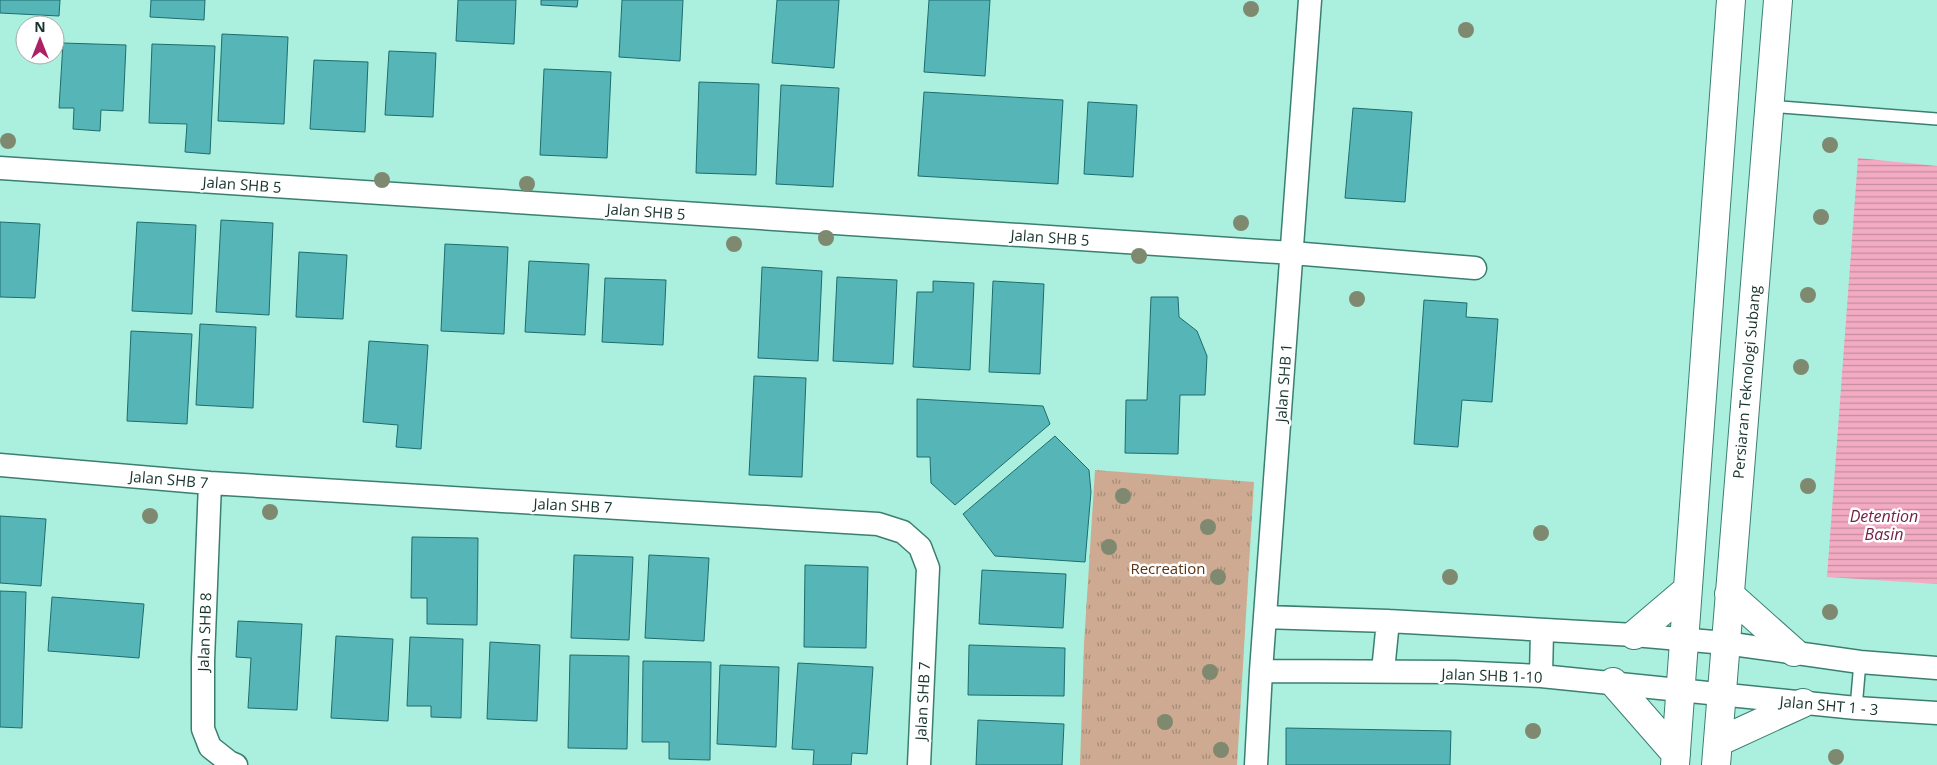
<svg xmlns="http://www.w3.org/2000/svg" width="1937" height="765" font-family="'Open Sans',sans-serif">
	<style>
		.grass { fill: url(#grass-tufts) }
		.water { fill: url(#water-rules) }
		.building { fill: #55b5b7; stroke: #1e6d6e }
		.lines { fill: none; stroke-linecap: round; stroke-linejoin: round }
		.service-casing { stroke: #3b7f70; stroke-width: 14 }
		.minor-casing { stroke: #3b7f70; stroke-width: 25 }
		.secondary-casing { stroke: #3b7f70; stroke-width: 30 }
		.service { stroke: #fff; stroke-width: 11 }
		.minor { stroke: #fff; stroke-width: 22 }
		.secondary { stroke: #fff; stroke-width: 28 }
		.tree { fill: #7f896f }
		.labels { text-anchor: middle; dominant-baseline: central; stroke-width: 5; stroke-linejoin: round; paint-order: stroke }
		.street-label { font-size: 15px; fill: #17332d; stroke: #fff }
		.park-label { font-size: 15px; fill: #5b3413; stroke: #fff }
		.water-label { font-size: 16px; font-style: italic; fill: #732145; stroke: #fff }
	</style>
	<defs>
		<pattern id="grass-tufts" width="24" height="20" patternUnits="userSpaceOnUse" patternTransform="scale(1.25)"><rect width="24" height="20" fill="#cdaa91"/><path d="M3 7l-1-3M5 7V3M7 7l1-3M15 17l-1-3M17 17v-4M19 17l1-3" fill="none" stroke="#a58b77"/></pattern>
		<pattern id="water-rules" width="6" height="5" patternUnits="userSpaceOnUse" patternTransform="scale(1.25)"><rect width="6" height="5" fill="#f3abc3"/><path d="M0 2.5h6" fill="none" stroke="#c48c9f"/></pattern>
	</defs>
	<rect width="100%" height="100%" fill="#abf0df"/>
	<!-- grass -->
	<path class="grass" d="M1095 470 1254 482 1237 765H1080L1084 644Z"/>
	<!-- water -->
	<path class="water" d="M1858 158 1937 166V584L1827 577Z"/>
	<!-- building -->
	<path class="building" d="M0 0H60L59 16 0 13Z
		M151 0H205L204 20 150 17Z
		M458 0H516L514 44 456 41Z
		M541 0H578L577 7 541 5Z
		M622 0H683L680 61 619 57Z
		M777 0H839L834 68 772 63Z
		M929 0H990L985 76 924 72Z
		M222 34 288 37 284 124 218 121Z
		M63 43 126 45 123 111 101 110 100 131 73 129 74 108H59Z
		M152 44 215 46 210 154 185 152 187 124 149 123Z
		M389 51 436 53 433 117 385 115Z
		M314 60 368 62 365 132 310 129Z
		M544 69 611 72 607 158 540 155Z
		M699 82 759 84 756 175 696 173Z
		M781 85 839 88 833 187 776 184Z
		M924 92 1063 100 1058 184 918 176Z
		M1088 102 1137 105 1133 177 1084 174Z
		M1353 108 1412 112 1405 202 1345 198Z
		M221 220 273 223 269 315 216 312Z
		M0 222 40 224 35 298 0 297Z
		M137 222 196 225 192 314 132 311Z
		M445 244 508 247 504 334 441 331Z
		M299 252 347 255 343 319 296 317Z
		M529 261 589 264 585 335 525 332Z
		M762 267 822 271 818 361 758 358Z
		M837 277 897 280 893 364 833 361Z
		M605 278 666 280 663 345 602 342Z
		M933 281 974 283 970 370 913 367 917 292H933Z
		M993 281 1044 284 1040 374 989 372Z
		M1151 297H1178L1179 317 1197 331 1207 356 1205 395H1180L1178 454 1125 453 1126 400H1147Z
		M1424 300 1467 303 1466 317 1498 319 1492 402 1462 400 1458 447 1414 444Z
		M200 324 256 327 253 408 196 405Z
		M131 331 192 334 187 424 127 421Z
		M369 341 428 345 421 449 396 447 398 425 363 422Z
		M754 376 806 378 802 477 749 475Z
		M917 399 1043 406 1050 424 955 505 931 483 930 457H917Z
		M1055 436 1089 470 1091 492 1085 562 995 556 963 514Z
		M0 516 46 519 41 586 0 583Z
		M412 537 478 538 477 625 427 624V598H411Z
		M574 555 633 557 629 640 571 638Z
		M649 555 709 558 704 641 645 638Z
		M805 565 868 567 866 648 804 647Z
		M982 570 1066 574 1063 628 979 624Z
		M0 591 26 592 22 728 0 727Z
		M52 597 144 604 139 658 48 651Z
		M238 621 302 624 297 710 248 708 251 658 236 657Z
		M336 636 393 639 388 721 331 718Z
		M410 637 463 639 461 718 431 717V706H407Z
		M490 642 540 645 537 721 487 719Z
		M969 645 1065 648 1064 696 968 695Z
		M570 655 629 656 627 749 568 748Z
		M643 661 711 662 710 760 669 759V742H642Z
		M798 663 873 667 867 754 852 753 851 765H813L814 750 792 749Z
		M720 665 779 667 776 747 717 744Z
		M978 720 1064 724 1062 765H976Z
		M1286 728 1451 731 1450 765H1286Z"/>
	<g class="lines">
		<!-- service casing -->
		<g class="service-casing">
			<path id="service" d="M1768 106 1937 119
				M1856 708 1860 662"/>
		</g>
		<!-- minor casing -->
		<g class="minor-casing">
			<path id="minor" d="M0 168 1292 253 1475 268
				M0 465 210 483 878 524 903 532 920 547 928 568 919 765
				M210 483 203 660V729L210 747 229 762 236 765
				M1266 617 1388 621 1634 635 1725 643 1860 662 1937 668
				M1261 671 1454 672 1541 676 1856 708 1937 713
				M1383 671 1388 621
				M1541 676 1542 631
				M1256 765 1261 671 1310 0"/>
		</g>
		<!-- secondary casing -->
		<g class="secondary-casing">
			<path id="secondary" d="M1729 594 1794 652
				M1634 635 1687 590
				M1613 682 1676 754
				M1718 742 1803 703
				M1675 765 1731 0
				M1716 765 1778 0"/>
		</g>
		<!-- service -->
		<use href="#service" class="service"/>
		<!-- minor -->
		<use href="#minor" class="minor"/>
		<!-- secondary -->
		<use href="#secondary" class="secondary"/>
	</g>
	<!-- trees -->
	<g class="tree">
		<circle cx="1251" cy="9" r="8"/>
		<circle cx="1466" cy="30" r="8"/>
		<circle cx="8" cy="141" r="8"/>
		<circle cx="1830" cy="145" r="8"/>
		<circle cx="382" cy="180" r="8"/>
		<circle cx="527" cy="184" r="8"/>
		<circle cx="1821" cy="217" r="8"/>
		<circle cx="1241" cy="223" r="8"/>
		<circle cx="826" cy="238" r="8"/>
		<circle cx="734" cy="244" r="8"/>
		<circle cx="1139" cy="256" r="8"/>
		<circle cx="1808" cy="295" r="8"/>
		<circle cx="1357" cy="299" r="8"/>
		<circle cx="1801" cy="367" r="8"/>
		<circle cx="1808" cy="486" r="8"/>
		<circle cx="1123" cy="496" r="8"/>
		<circle cx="270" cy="512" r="8"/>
		<circle cx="150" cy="516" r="8"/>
		<circle cx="1208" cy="527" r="8"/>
		<circle cx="1541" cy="533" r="8"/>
		<circle cx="1109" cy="547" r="8"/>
		<circle cx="1218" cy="577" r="8"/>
		<circle cx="1450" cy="577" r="8"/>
		<circle cx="1830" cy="612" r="8"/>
		<circle cx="1210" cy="672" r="8"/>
		<circle cx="1165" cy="722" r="8"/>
		<circle cx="1533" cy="731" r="8"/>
		<circle cx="1221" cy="750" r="8"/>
		<circle cx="1836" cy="757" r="8"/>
	</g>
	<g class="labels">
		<!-- street labels -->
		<g class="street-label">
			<text transform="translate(242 184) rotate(4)">Jalan SHB 5</text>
			<text transform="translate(646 211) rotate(4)">Jalan SHB 5</text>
			<text transform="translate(1050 237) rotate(4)">Jalan SHB 5</text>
			<text transform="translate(1746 382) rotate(-85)">Persiaran Teknologi Subang</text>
			<text transform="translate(1283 383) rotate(-86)">Jalan SHB 1</text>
			<text transform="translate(169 479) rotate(5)">Jalan SHB 7</text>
			<text transform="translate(573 505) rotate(3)">Jalan SHB 7</text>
			<text transform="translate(204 632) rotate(-88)">Jalan SHB 8</text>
			<text transform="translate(1492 675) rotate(2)">Jalan SHB 1-10</text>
			<text transform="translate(922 701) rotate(-87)">Jalan SHB 7</text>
			<text transform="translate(1829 705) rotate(5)">Jalan SHT 1 - 3</text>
		</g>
		<!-- park labels -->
		<g class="park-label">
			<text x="1168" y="568">Recreation</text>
		</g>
		<!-- water labels -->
		<g class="water-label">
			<text x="1884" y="516">Detention<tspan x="1884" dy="18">Basin</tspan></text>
		</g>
	</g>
	<!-- north arrow -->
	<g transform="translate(40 40)"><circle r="24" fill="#ffffff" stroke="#a2adab"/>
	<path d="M0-4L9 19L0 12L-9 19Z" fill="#ab2164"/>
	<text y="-8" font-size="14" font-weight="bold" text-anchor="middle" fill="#17332d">N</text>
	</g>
</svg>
